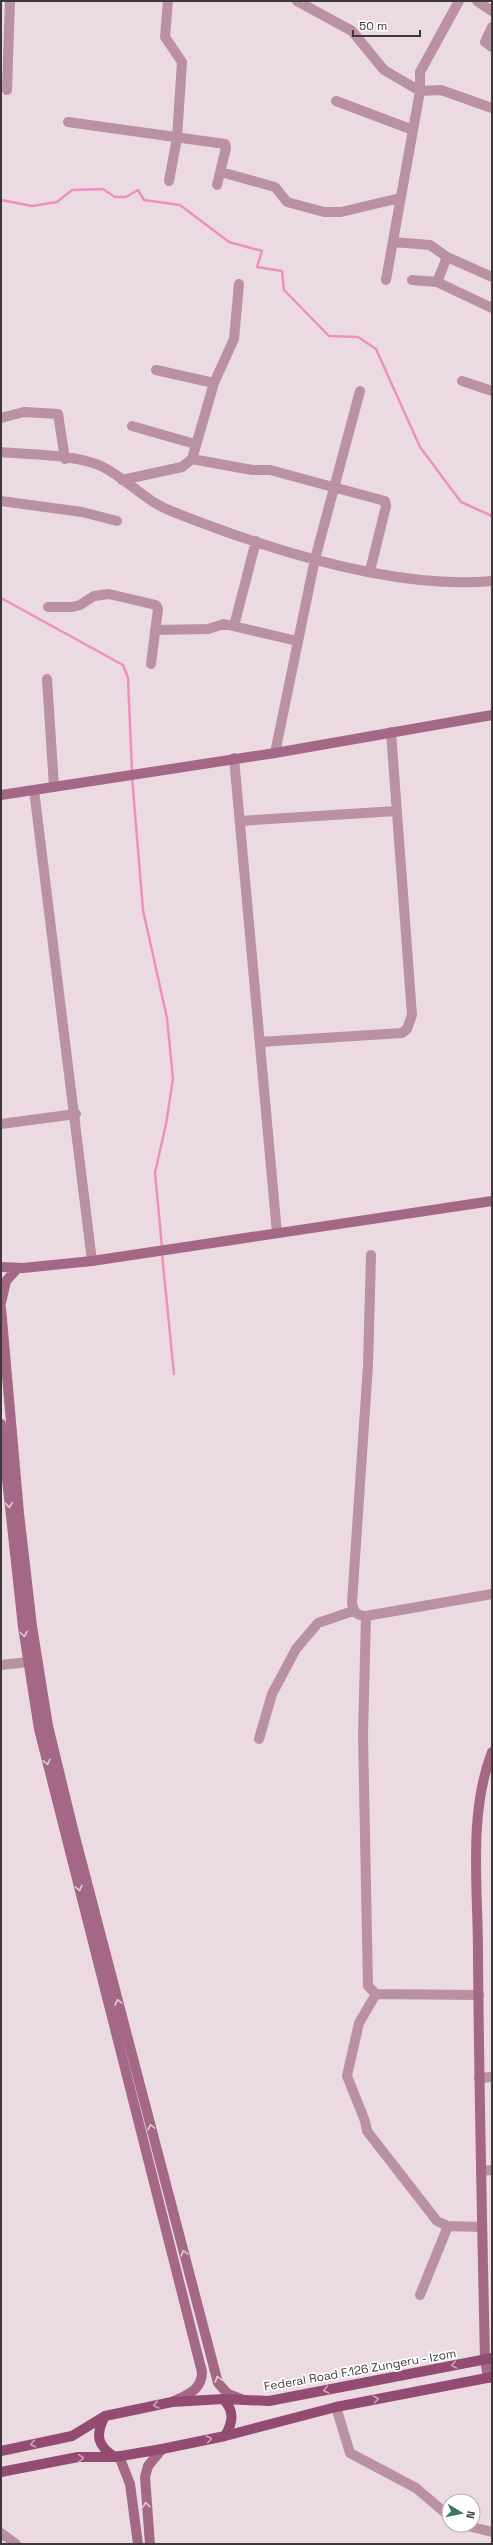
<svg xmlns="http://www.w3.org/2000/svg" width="493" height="2545" font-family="'Space Grotesk',sans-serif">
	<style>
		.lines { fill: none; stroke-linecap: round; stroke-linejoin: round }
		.stream { stroke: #ed90bf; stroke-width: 2.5 }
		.street { stroke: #ba90a3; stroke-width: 10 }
		.secondary { stroke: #a46886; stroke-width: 10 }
		.primary { stroke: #944b71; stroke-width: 10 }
		.oneway { stroke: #dfcad5 }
		.oneway2 { stroke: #caa5b8 }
		.labels { text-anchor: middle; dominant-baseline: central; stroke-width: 3.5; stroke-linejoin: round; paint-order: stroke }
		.street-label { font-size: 12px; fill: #3e383b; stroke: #fff }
	</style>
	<rect width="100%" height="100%" fill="#ebdae1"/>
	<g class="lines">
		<!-- stream -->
		<path class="stream" d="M1 200 32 206 57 202 72 190 103 189 115 197H126L138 190 144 200 180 205 229 242 262 251 257 267 282 271 284 290 329 336 358 337 376 349 420 447 461 502 492 516
			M1 598 123 665 128 678 132 772
			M132 777 143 910 167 1018 173 1079 166 1124 155 1173 162 1247
			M162 1254 174 1374"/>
		<!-- street -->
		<path class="street" d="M168 1 165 37 182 62 177 138 169 181
			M297 1 352 31 384 70 420 91 386 280
			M459 1 420 72V91L441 90 492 108
			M477 1 492 11
			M492 27 485 42 492 47
			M7 90 10 1
			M336 101 413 130
			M68 122 225 144 226 148 217 185
			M221 172 275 187 287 202 324 212H341L400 198
			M393 242 430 245 447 257 492 277
			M412 280 437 282 492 308
			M437 282 447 257
			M156 370 214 383
			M462 381 492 391
			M1 418 24 412 58 414 65 459
			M132 426 195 444
			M1 452C31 455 76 454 103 467 127 479 145 501 171 511 264 548 392 590 492 581
			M192 459 252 470H270L385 501 386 506 370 571
			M122 480 182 467 192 459 214 383 234 339 239 284
			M1 501 82 512 117 521
			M48 607H72L80 605 94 596 109 594 156 605 158 609 151 664
			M234 626 256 541
			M155 630 208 629 224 624 297 641
			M47 679 54 787
			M275 753 315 559 360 391
			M234 758 277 1233
			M34 790 92 1261
			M240 821 396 811
			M260 1042 402 1033 407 1029 412 1015 391 732
			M1 1124 76 1114
			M371 1255 368 1365 352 1603C354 1613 356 1615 366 1616L492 1594
			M366 1616 363 1735 368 1986 376 1994 479 1995
			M1 1665 28 1662
			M259 1739 272 1694 296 1649 318 1623 353 1611
			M376 1994 359 2023 347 2076 365 2121 367 2131 437 2221 448 2226 482 2227
			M479 2078 492 2077
			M481 2171 492 2170
			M420 2295 448 2226
			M336 2407 350 2453 416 2488 449 2516
			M464 2525 492 2532
			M1 2533 16 2544"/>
		<!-- secondary -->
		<path class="secondary" d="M1 795 275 753 492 715
			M1 1267 23 1268 92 1261 492 1201
			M1 1303 6 1281 16 1270
			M1 1308 19 1513 32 1626 48 1726 73 1829 218 2383 228 2394 241 2399
			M1 1424 23 1627 39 1729 202 2372C202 2390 187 2395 172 2402
			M488 2378 485 2359C482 2224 479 2088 478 1953 478 1888 468 1814 492 1752
			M119 2456 130 2484 138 2544
			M150 2544 145 2477 148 2466 162 2449"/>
		<!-- primary -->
		<path class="primary" d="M223 2399C235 2411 233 2422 225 2436
			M105 2416C95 2435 97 2446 115 2457
			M1 2451 72 2436 105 2416 172 2402 223 2399 269 2401 492 2358
			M1 2472 78 2457H115L162 2449 225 2436 336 2407 492 2377"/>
	</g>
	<!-- one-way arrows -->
	<defs><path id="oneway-chevron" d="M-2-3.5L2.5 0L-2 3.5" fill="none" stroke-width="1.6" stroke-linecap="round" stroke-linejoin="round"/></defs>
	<g class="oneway">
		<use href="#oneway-chevron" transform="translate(9 1505) rotate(85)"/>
		<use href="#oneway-chevron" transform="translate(24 1634) rotate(81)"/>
		<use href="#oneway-chevron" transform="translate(47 1762) rotate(76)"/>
		<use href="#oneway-chevron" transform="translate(79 1888) rotate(76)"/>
		<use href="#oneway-chevron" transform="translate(118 2002) rotate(-105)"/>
		<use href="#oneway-chevron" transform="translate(151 2127) rotate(-105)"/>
		<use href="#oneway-chevron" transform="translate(184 2253) rotate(-105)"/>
		<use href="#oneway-chevron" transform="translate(218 2379) rotate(-107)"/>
		<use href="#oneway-chevron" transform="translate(146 2505) rotate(-96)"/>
	</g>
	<g class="oneway2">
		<use href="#oneway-chevron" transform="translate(454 2365) rotate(169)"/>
		<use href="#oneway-chevron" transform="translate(326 2390) rotate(169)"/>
		<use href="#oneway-chevron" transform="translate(376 2399) rotate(-11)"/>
		<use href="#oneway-chevron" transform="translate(156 2405) rotate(168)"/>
		<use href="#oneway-chevron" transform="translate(209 2439) rotate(-11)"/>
		<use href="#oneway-chevron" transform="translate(33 2444) rotate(168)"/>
		<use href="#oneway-chevron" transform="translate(81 2458) rotate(-4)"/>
	</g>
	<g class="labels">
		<!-- street labels -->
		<g class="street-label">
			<text transform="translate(360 2370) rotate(-10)">Federal Road F.126 Zungeru - Izom</text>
		</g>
	</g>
	<!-- border -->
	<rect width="493" height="2545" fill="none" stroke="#3e383b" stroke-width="4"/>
	<!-- north arrow -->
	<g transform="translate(461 2513) rotate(100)"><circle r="19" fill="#ffffff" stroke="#b2afb1"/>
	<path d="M0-3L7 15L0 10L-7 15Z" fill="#397661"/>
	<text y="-6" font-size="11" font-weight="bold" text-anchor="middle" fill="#3e383b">N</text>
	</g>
	<!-- scale -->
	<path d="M353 30v6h67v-6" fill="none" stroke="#3e383b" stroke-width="2"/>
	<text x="359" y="30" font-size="12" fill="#3e383b" stroke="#ffffff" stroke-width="3" paint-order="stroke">50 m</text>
</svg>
